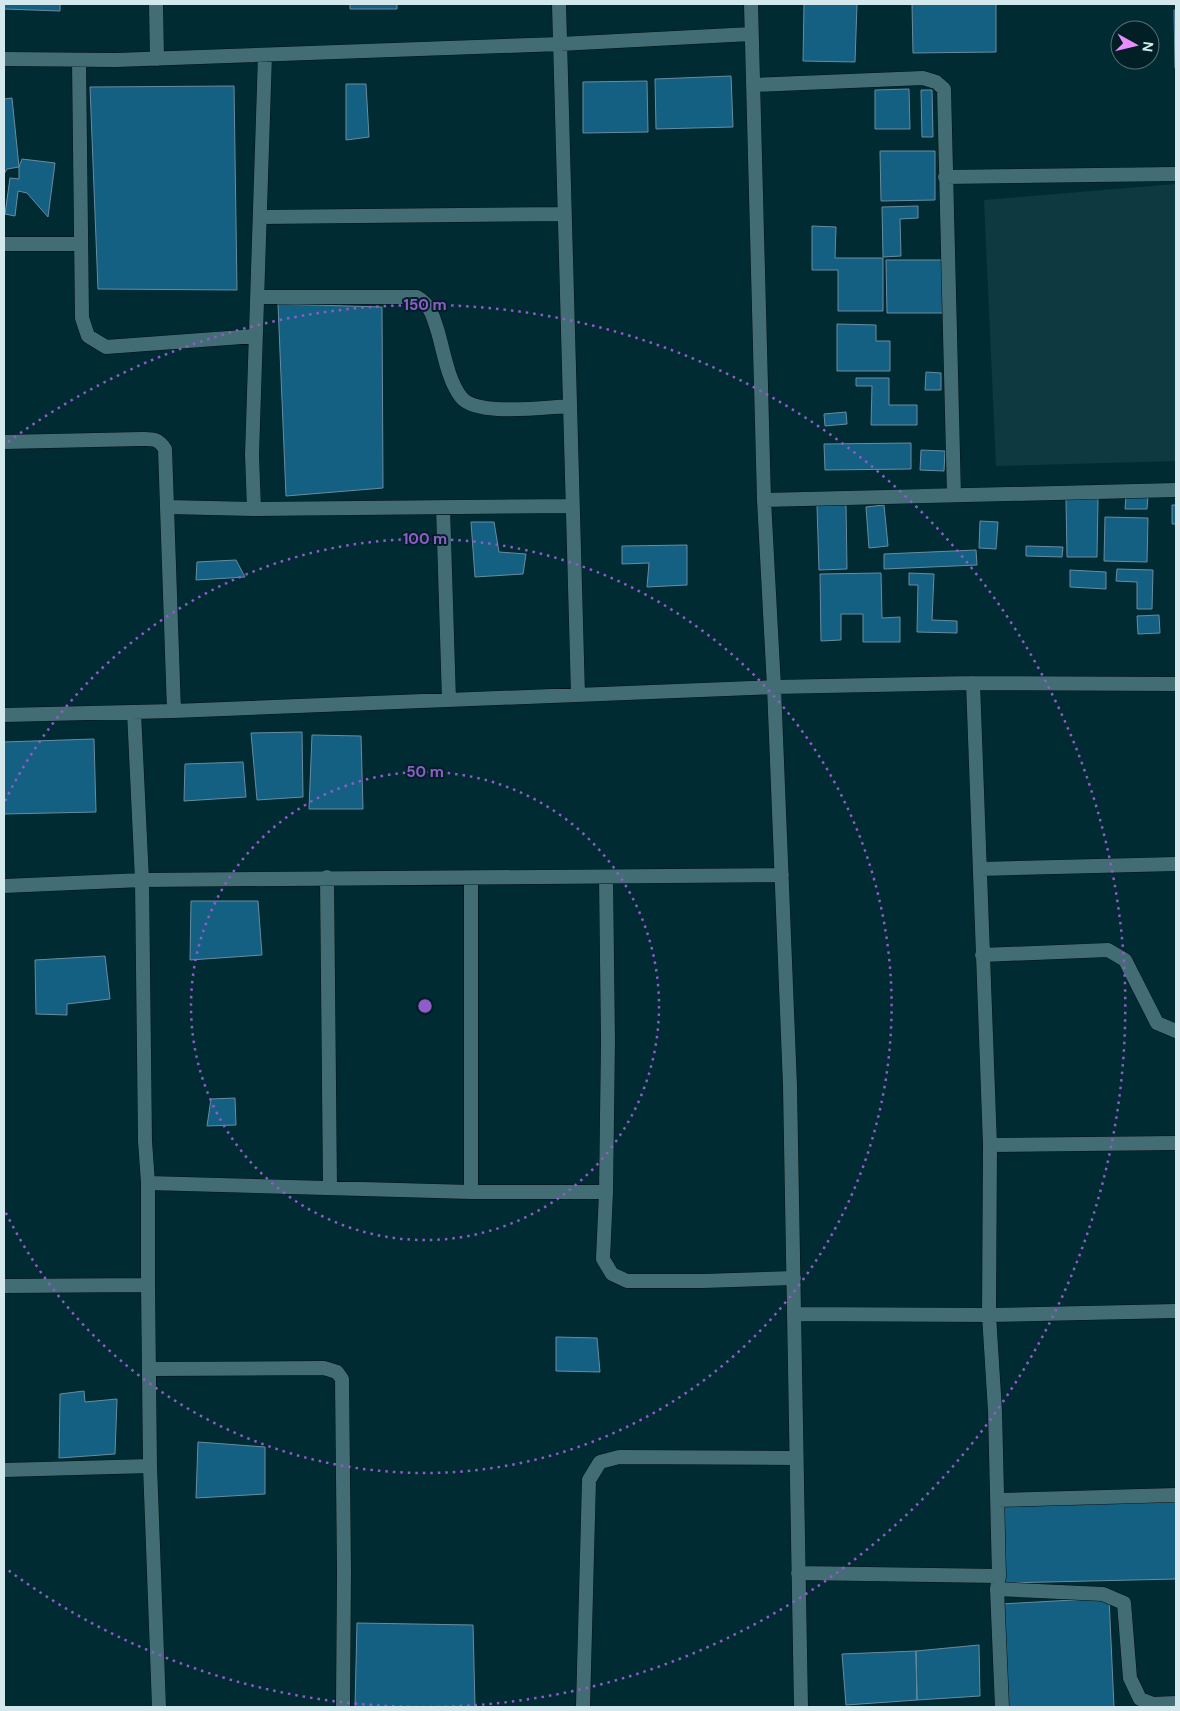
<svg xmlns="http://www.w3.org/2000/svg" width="1180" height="1711" font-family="'DM Sans',sans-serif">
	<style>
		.built { fill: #0f3941 }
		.building { fill: #146083; stroke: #6a8b9f }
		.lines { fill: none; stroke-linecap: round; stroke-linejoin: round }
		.minor-casing { stroke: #001116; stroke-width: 15 }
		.minor { stroke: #436d75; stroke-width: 14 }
		.ring { fill: none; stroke: #915bca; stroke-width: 2.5; stroke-dasharray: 2.5 5 }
		.centre { fill: #915bca; stroke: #012026; stroke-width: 2.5 }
		.ring-label { font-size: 15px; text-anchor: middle; font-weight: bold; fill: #915bca; stroke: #012026; stroke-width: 4; stroke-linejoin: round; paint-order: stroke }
	</style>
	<rect width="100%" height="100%" fill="#002b33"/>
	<!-- built -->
	<path class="built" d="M1176 184V461L996 466 984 200Z"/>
	<!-- building -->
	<path class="building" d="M4 4H60V11L4 9Z
		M350 4H397V9H350Z
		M804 4H857L855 62 803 61Z
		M912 4H996V52L913 53Z
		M1174 10H1176V68H1175Z
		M731 76 733 127 656 129 655 79Z
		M647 81 648 132 583 133V82Z
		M346 84H366L369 137 346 140Z
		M234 86 237 290 98 289 90 87Z
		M909 89 910 129H875V90Z
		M921 90H932L933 137H922Z
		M12 98 19 167 7 169 4 174V99Z
		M880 151H935V200L881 201Z
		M22 159 55 163 48 217 27 193 18 191 15 216 5 214 10 178 19 179V167Z
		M918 206V218L900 219 901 256 883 257 882 207Z
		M812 226 836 227 835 258H883V311H838V270H812Z
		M886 260H942L943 313H887Z
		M278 304 382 307 383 488 286 496Z
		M837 324 876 325V341H890V371H837Z
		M926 372 941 373V390H925Z
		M856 378H889V405H917V425H871L872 386H856Z
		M846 412 847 424 825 426 824 414Z
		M911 443V469L825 470 824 444Z
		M921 450 945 451 944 471 920 470Z
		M1126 496H1148L1147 509H1125Z
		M1066 499H1098L1097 557H1067Z
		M846 504 847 569 819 570 817 505Z
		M884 505 888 546 869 548 866 507Z
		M1172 505H1176V524H1172Z
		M1105 517 1148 518 1147 562 1104 561Z
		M980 521 998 522 996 549 979 548Z
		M471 522H494L499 552 526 554 523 574 475 577Z
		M687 545V585L647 587 649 563 622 564V546Z
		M1026 546 1063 547 1062 557 1026 556Z
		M976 550 977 565 884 569V554Z
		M236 560 245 577 196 580 197 562Z
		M1117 569 1153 570 1152 609H1137V582L1116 581Z
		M1070 570 1106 572V589L1070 587Z
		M881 573 882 618 900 617V642H863V614H841V640L821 641 820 574Z
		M909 573 934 574 932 620 957 621V633L917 632 918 585H909Z
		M1159 615 1160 633 1138 634 1137 616Z
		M302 732 303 797 257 800 251 733Z
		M312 735 361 736 363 809H309Z
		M94 739 96 812 4 814V742Z
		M243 762 246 797 184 801 185 764Z
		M191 901H258L262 955 190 960Z
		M105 956 110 999 67 1004V1015L36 1014 35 960Z
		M235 1098 236 1125 207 1126 211 1099Z
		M556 1337 597 1338 600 1372 556 1371Z
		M84 1391 85 1402 117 1399 115 1454 59 1458 60 1394Z
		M198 1442 265 1447V1494L196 1498Z
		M1176 1502V1579L1004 1583 1003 1506Z
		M1109 1598 1114 1707H1006L1001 1604Z
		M357 1623 473 1625 475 1707H355Z
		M979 1645 980 1696 917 1700 916 1651Z
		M916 1651 917 1700 846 1705 842 1654Z"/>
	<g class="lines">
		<!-- minor casing -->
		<g class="minor-casing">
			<path id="minor" d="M156 4 157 59
				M559 4 578 695
				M751 4 764 500 774 687 790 1086 801 1707
				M4 59 116 60 560 44 751 34
				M79 60 82 318 88 336 106 347 256 336
				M753 85 923 78 936 82 944 89 954 495
				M945 177 1176 174
				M260 217 565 214
				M4 244H81
				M257 297H417C431 305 433 317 438 332 444 353 448 380 461 397 476 417 546 407 570 406
				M4 442 141 439C153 439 158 438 165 449L167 507
				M764 500 1176 490
				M443 507 449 700
				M254 509 252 455 265 55
				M973 683 990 1145 989 1315 995 1411 999 1576 997 1589 1002 1707
				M174 711 167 507 254 509 573 506
				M134 712 142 880 145 1141 148 1183V1285L150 1466 159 1707
				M4 715 174 711 774 687 973 683 1176 684
				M980 869 1176 864
				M327 877 330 1188
				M606 877 608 1041 606 1192 603 1259 612 1274 627 1281H703L794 1278
				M471 878V1192
				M4 886 142 880 782 875
				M982 955 1108 950 1125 960 1157 1023 1176 1031
				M990 1145 1176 1143
				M148 1183 471 1192H606
				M4 1286 148 1285
				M794 1314 989 1315 1176 1311
				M149 1369 324 1368 337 1372 342 1379 344 1571 343 1707
				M4 1470 150 1466
				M997 1500 1176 1495
				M798 1573 999 1576
				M997 1589 1103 1594 1124 1603 1130 1678 1140 1699 1153 1704 1176 1703
				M583 1707 589 1480 600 1462 619 1457 796 1458"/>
		</g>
		<!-- minor -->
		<use href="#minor" class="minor"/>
	</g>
	<!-- distance rings -->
	<g class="ring">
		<circle cx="425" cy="1006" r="234"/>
		<path d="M5 801A467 467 0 1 1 5 1211"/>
		<path d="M8 442A701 701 0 1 1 8 1570"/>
	</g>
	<circle cx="425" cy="1006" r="8" class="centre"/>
	<g class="ring-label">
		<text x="425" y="310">150 m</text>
		<text x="425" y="544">100 m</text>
		<text x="425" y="777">50 m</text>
	</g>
	<!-- border -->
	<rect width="1180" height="1711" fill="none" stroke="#d3e8ed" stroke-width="10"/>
	<!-- north arrow -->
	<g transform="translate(1135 45) rotate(98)"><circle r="24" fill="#012026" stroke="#557076"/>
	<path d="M0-4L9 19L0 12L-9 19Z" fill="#e98dfe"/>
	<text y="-8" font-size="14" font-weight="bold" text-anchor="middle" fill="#d3e8ed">N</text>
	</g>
</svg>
